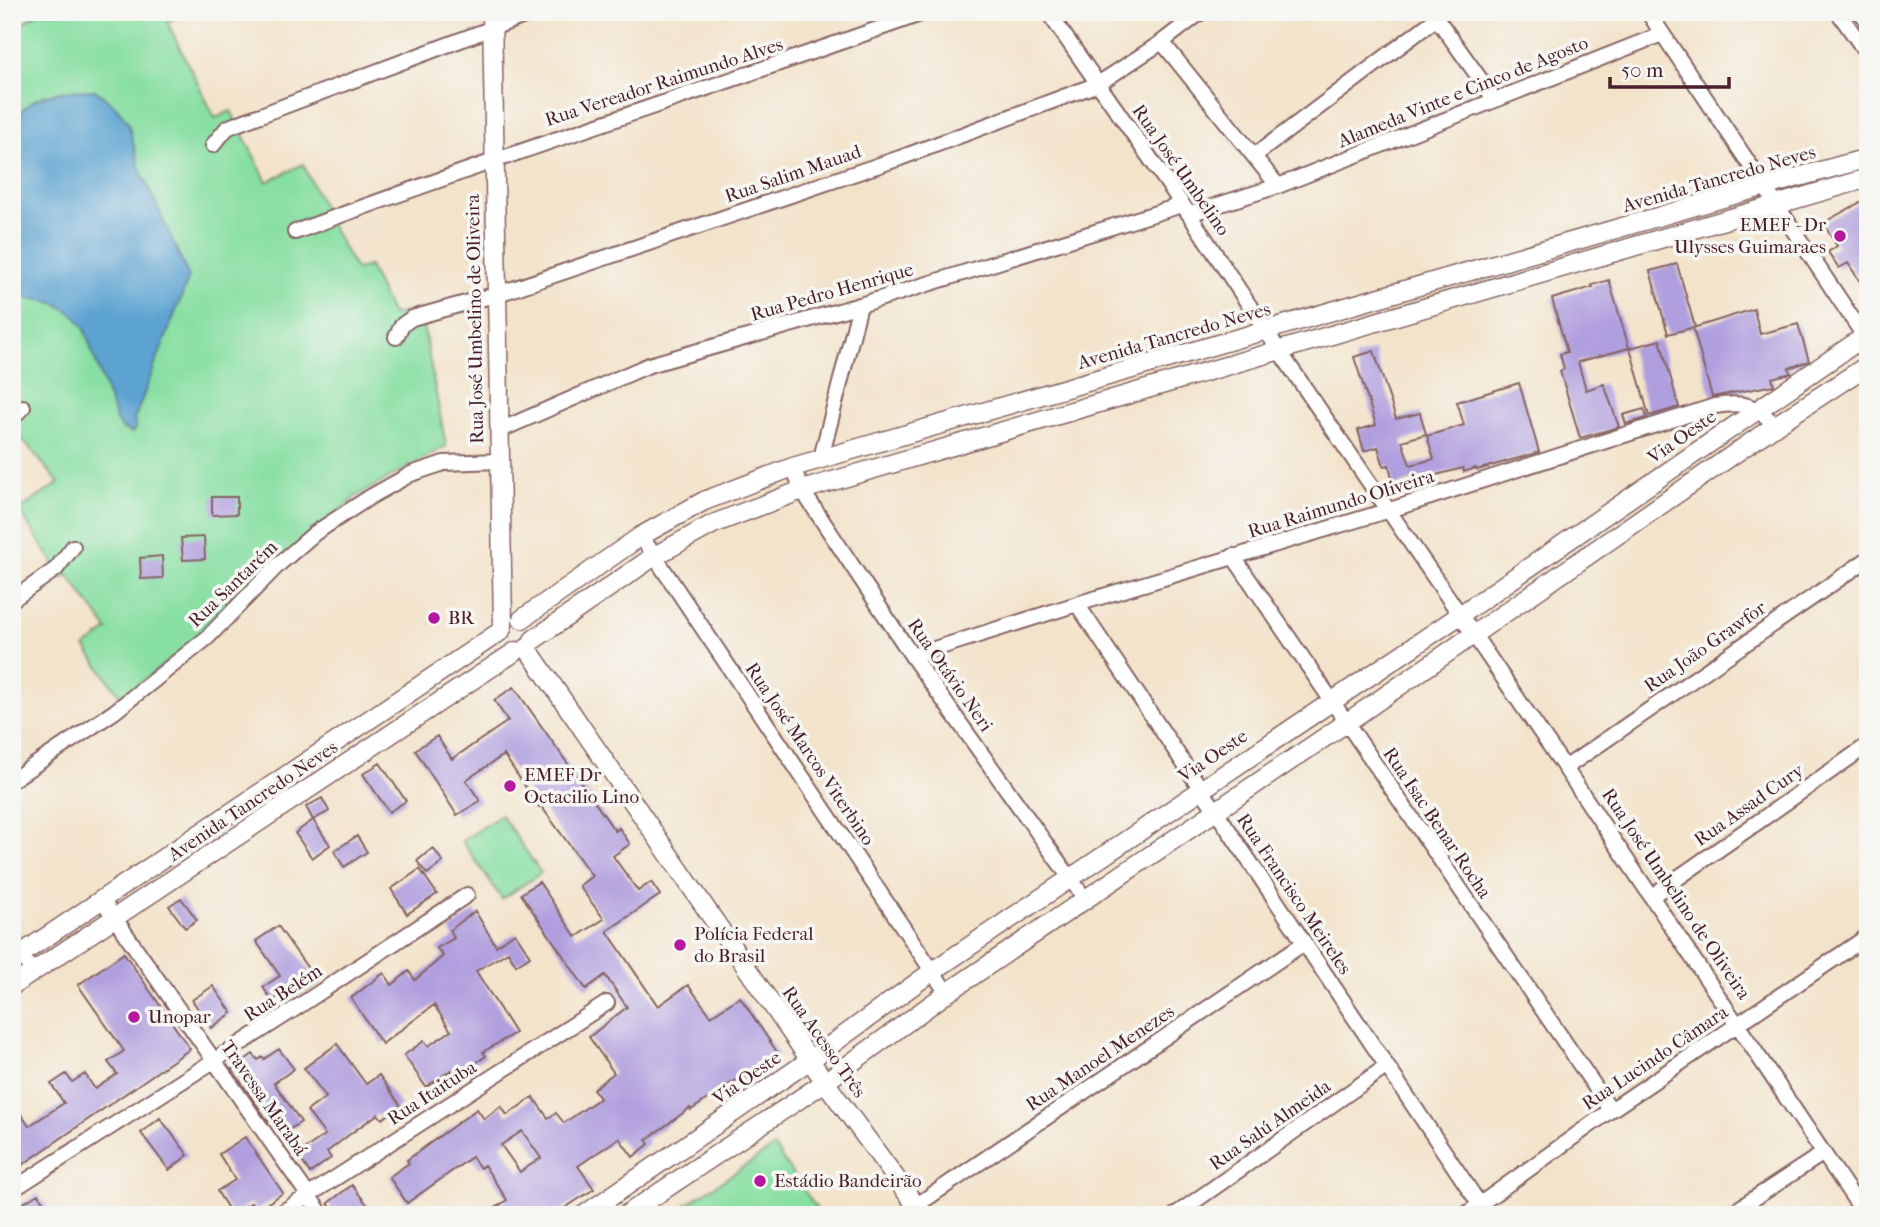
<svg xmlns="http://www.w3.org/2000/svg" width="1880" height="1227" font-family="'IM FELL French Canon',serif">
	<style>
		.green { fill: #88dfa3; stroke: #697f67; stroke-width: 2 }
		.water { fill: #5ba3d1; stroke: #52617e; stroke-width: 2 }
		.building { fill: #b09fde; fill-rule: evenodd }
		.lines { fill: none; stroke-linecap: round; stroke-linejoin: round }
		.minor-casing { stroke: #856463; stroke-width: 18 }
		.tertiary-casing { stroke: #856463; stroke-width: 21 }
		.minor { stroke: #fff; stroke-width: 14 }
		.tertiary { stroke: #fff; stroke-width: 18 }
		.poi-dot { fill: #b5179e; stroke: #f6f6f2; stroke-width: 2.5 }
		.labels { text-anchor: middle; dominant-baseline: central; stroke-width: 7; stroke-linejoin: round; paint-order: stroke }
		.street-label { font-size: 19px; fill: #4a1f2b; stroke: #f6f6f2 }
		.poi-label { font-size: 19px; fill: #4a1f2b; stroke: #f6f6f2; text-anchor: start }
	</style>
	<rect width="100%" height="100%" fill="#f6f6f2"/>
	<filter id="ink" filterUnits="userSpaceOnUse"><feTurbulence type="fractalNoise" baseFrequency=".0143" numOctaves="2"/><feDisplacementMap in="SourceGraphic" scale="14" xChannelSelector="R" yChannelSelector="G"/><feConvolveMatrix kernelMatrix="1 2 1 2 8 2 1 2 1" color-interpolation-filters="sRGB"/></filter>
	<filter id="wash" filterUnits="userSpaceOnUse"><feTurbulence type="fractalNoise" baseFrequency=".00686" numOctaves="4" result="noise"/><feDisplacementMap in="SourceGraphic" scale="28" xChannelSelector="R" yChannelSelector="G"/><feGaussianBlur stdDeviation="1.57" result="paint"/><feColorMatrix in="noise" values="0 0 0 0 0 0 0 0 0 0 0 0 0 0 0 0 0 1.4 0 .05"/><feComposite in="paint" operator="in"/></filter>
	<g filter="url(#wash)">
		<rect width="100%" height="100%" fill="#f3e3cb"/>
		<!-- green -->
		<path class="green" d="M40 12H187L167 22 215 118 231 111 267 182 303 164 334 231 356 270 369 266 392 315 420 310 446 446 357 496 287 554 209 631 121 697 85 647 108 630 68 575 63 578 19 510 59 483 19 435 12 439V30Z
			M501 815 541 873 502 899 462 841Z
			M774 1147 821 1215H670Z"/>
		<!-- water -->
		<path class="water" d="M95 90 116 107 128 122 140 169 189 277 134 420 136 426 132 433 121 428 117 422 84 328C68 301 41 298 12 298V127C26 91 63 90 95 90Z"/>
		<g id="blocks">
			<!-- building -->
			<path class="building" d="M1868 198V294L1848 263 1839 268 1828 252 1837 246 1823 223Z
				M1677 264 1695 327 1668 334 1650 271Z
				M1609 280 1629 348 1578 362 1586 390 1604 384 1619 427 1580 438 1560 371 1564 369 1560 354 1567 352 1552 299 1593 287 1592 285Z
				M1754 309 1760 334 1798 324 1809 361 1789 368 1791 373 1772 378 1774 385 1712 397 1693 328Z
				M1660 340 1679 407 1649 416 1630 348Z
				M1374 351 1396 419 1420 413 1426 434 1402 441 1410 465 1434 459 1427 436 1464 425 1457 402 1519 383 1539 452 1477 470 1476 468 1464 472 1463 468 1394 486 1389 465 1384 466 1378 447 1364 451 1358 430 1376 425 1354 357Z
				M1644 409 1647 418 1626 424 1623 415Z
				M212 497H237V514L212 515Z
				M204 537 205 559 183 560 181 538Z
				M162 556 163 578 141 579 140 558Z
				M514 687 615 831 619 828 630 844 613 856 638 891 651 882 660 895 607 931 658 1006 688 985 711 1016 740 997 779 1055 738 1082 736 1080 691 1110 690 1108 646 1140 649 1144 633 1157 619 1138 578 1166 594 1189 554 1215H485L507 1200 484 1165 480 1168 472 1157 407 1203 389 1177 409 1163 407 1160 477 1109 484 1119 501 1106 507 1115 533 1097 548 1118 556 1113 564 1123 600 1098 593 1089 614 1073 589 1037 627 1007 605 975 586 989 521 894 539 882 576 937 604 919 579 886 592 876 541 806 539 807 504 755 466 780 480 801 457 815 415 750 437 736 452 759 508 721 494 700ZM522 1131 541 1158 520 1172 501 1145Z
				M380 763 406 801 389 812 363 774Z
				M322 798 329 811 313 820 306 807Z
				M313 820 330 845 312 858 295 833Z
				M357 836 367 852 344 867 334 851Z
				M433 848 443 862 427 874 417 861Z
				M420 869 437 894 407 914 391 889Z
				M181 898 197 920 185 928 169 906Z
				M475 911 496 946 515 933 530 956 516 965 508 952 476 971 515 1033 483 1052 486 1056 455 1077 451 1070 426 1087 404 1055 424 1041 428 1046 451 1031 434 1005 382 1044 351 998 384 973 392 985 409 971 415 980 443 956 437 948 454 938 450 930Z
				M278 926 316 980 293 996 290 990 272 1001 263 987 280 976 256 941Z
				M124 953 190 1049 12 1172V1101L29 1126 64 1103 51 1084 66 1074 72 1082 85 1074 95 1089 117 1074 108 1062 124 1051 78 985Z
				M213 986 232 1013 211 1028 192 1000Z
				M337 1044 366 1084 379 1075 401 1106 382 1119 378 1114 350 1134 327 1152 331 1158 310 1173 297 1154 325 1135 307 1111 326 1097 304 1068Z
				M279 1049 294 1069 274 1083 301 1122 281 1135 271 1119 268 1121 232 1069 253 1054 258 1060 263 1057 264 1059Z
				M160 1118 188 1155 169 1170 141 1133Z
				M245 1137 283 1193 256 1211 251 1203 232 1215 217 1191 235 1180 219 1154Z
				M352 1185 375 1215H336L328 1203Z
				M38 1194 48 1209 40 1215H12V1210Z"/>
		</g>
	</g>
	<g filter="url(#ink)">
		<use href="#blocks" fill-opacity="0" stroke="#856463" stroke-width="2"/>
		<g class="lines">
			<!-- minor casing -->
			<g class="minor-casing">
				<path id="minor" d="M1048 12 1189 214 1280 352 1565 768 1865 1215
					M1648 12 1868 342
					M1838 12 1868 55
					M1861 12 1868 22
					M1433 13 1495 100
					M1162 42 1278 186
					M213 145 227 128 234 125 535 12
					M1254 156 1437 18
					M1189 214 1278 186 1662 34
					M295 232C504 154 716 87 926 12
					M396 337 402 325 412 318 498 294 900 158 1098 84 1162 42 1201 12
					M12 418 23 407
					M498 431 649 365 860 305 1182 205
					M821 458 860 305
					M793 467 802 490 912 656 1085 899
					M641 536 947 993
					M1233 556 1611 1110
					M12 600 56 569 73 547
					M1077 604 1480 1205
					M912 656 1077 604 1390 510 1715 406C1746 401 1753 405 1776 425
					M1565 768 1868 559
					M12 780 114 712 207 638 278 565 315 533 370 497 411 474 444 463 499 461
					M1652 896 1868 745
					M102 900 322 1215
					M12 938 32 972
					M12 1190 290 1012 467 895
					M917 1205 1304 943
					M278 1215 607 1003
					M1175 1215 1387 1066
					M1465 1215 1611 1110 1868 936
					M1729 1215 1822 1154"/>
			</g>
			<!-- tertiary casing -->
			<g class="tertiary-casing">
				<path id="tertiary" d="M492 12 503 626
					M522 619 641 536 704 501 793 467 1733 195 1868 158
					M533 640 653 557 713 524 802 490 1868 178
					M527 648 825 1082 923 1215
					M12 960 501 631
					M12 986 516 651
					M584 1215 810 1060 933 971 1460 615 1868 334
					M626 1215 825 1082 947 993 1346 723 1776 425 1868 365"/>
			</g>
			<!-- minor -->
			<use href="#minor" class="minor"/>
			<!-- tertiary -->
			<use href="#tertiary" class="tertiary"/>
		</g>
	</g>
	<!-- markers -->
	<g class="poi-dot">
		<circle cx="1840" cy="236" r="7"/>
		<circle cx="434" cy="618" r="7"/>
		<circle cx="510" cy="786" r="7"/>
		<circle cx="680" cy="945" r="7"/>
		<circle cx="134" cy="1017" r="7"/>
		<circle cx="760" cy="1181" r="7"/>
	</g>
	<g class="labels">
		<!-- street labels -->
		<g class="street-label">
			<text transform="translate(664 82) rotate(-18)">Rua Vereador Raimundo Alves</text>
			<text transform="translate(1463 92) rotate(-22)">Alameda Vinte e Cinco de Agosto</text>
			<text transform="translate(1181 170) rotate(55)">Rua José Umbelino</text>
			<text transform="translate(793 174) rotate(-19)">Rua Salim Mauad</text>
			<text transform="translate(1719 179) rotate(-16)">Avenida Tancredo Neves</text>
			<text transform="translate(832 292) rotate(-16)">Rua Pedro Henrique</text>
			<text transform="translate(475 319) rotate(-91)">Rua José Umbelino de Oliveira</text>
			<text transform="translate(1174 336) rotate(-16)">Avenida Tancredo Neves</text>
			<text transform="translate(1682 437) rotate(-35)">Via Oeste</text>
			<text transform="translate(1341 504) rotate(-17)">Rua Raimundo Oliveira</text>
			<text transform="translate(233 584) rotate(-44)">Rua Santarém</text>
			<text transform="translate(1705 647) rotate(-35)">Rua João Grawfor</text>
			<text transform="translate(950 675) rotate(55)">Rua Otávio Neri</text>
			<text transform="translate(810 754) rotate(56)">Rua José Marcos Viterbino</text>
			<text transform="translate(1213 756) rotate(-34)">Via Oeste</text>
			<text transform="translate(253 801) rotate(-34)">Avenida Tancredo Neves</text>
			<text transform="translate(1749 805) rotate(-35)">Rua Assad Cury</text>
			<text transform="translate(1437 823) rotate(56)">Rua Isac Benar Rocha</text>
			<text transform="translate(1294 894) rotate(56)">Rua Francisco Meireles</text>
			<text transform="translate(1676 894) rotate(56)">Rua José Umbelino de Oliveira</text>
			<text transform="translate(283 993) rotate(-33)">Rua Belém</text>
			<text transform="translate(824 1042) rotate(55)">Rua Acesso Três</text>
			<text transform="translate(1100 1058) rotate(-34)">Rua Manoel Menezes</text>
			<text transform="translate(1655 1058) rotate(-34)">Rua Lucindo Câmara</text>
			<text transform="translate(747 1078) rotate(-35)">Via Oeste</text>
			<text transform="translate(432 1093) rotate(-33)">Rua Itaituba</text>
			<text transform="translate(264 1098) rotate(55)">Travessa Marabá</text>
			<text transform="translate(1270 1125) rotate(-35)">Rua Salú Almeida</text>
		</g>
		<!-- poi labels -->
		<g class="poi-label">
			<text x="1826" y="225" text-anchor="end">EMEF - Dr<tspan x="1826" dy="22">Ulysses Guimaraes</tspan></text>
			<text x="448" y="618">BR</text>
			<text x="524" y="775">EMEF Dr<tspan x="524" dy="22">Octacilio Lino</tspan></text>
			<text x="694" y="934">Polícia Federal<tspan x="694" dy="22">do Brasil</tspan></text>
			<text x="148" y="1017">Unopar</text>
			<text x="774" y="1181">Estádio Bandeirão</text>
		</g>
	</g>
	<!-- margin -->
	<rect width="1880" height="1227" fill="none" stroke="#f6f6f2" stroke-width="42"/>
	<!-- scale -->
	<path d="M1610 77v10h119v-10" fill="none" stroke="#4a1f2b" stroke-width="3.5"/>
	<text x="1621" y="77" font-size="21" fill="#4a1f2b" stroke="#f6f6f2" stroke-width="5" paint-order="stroke">50 m</text>
</svg>
